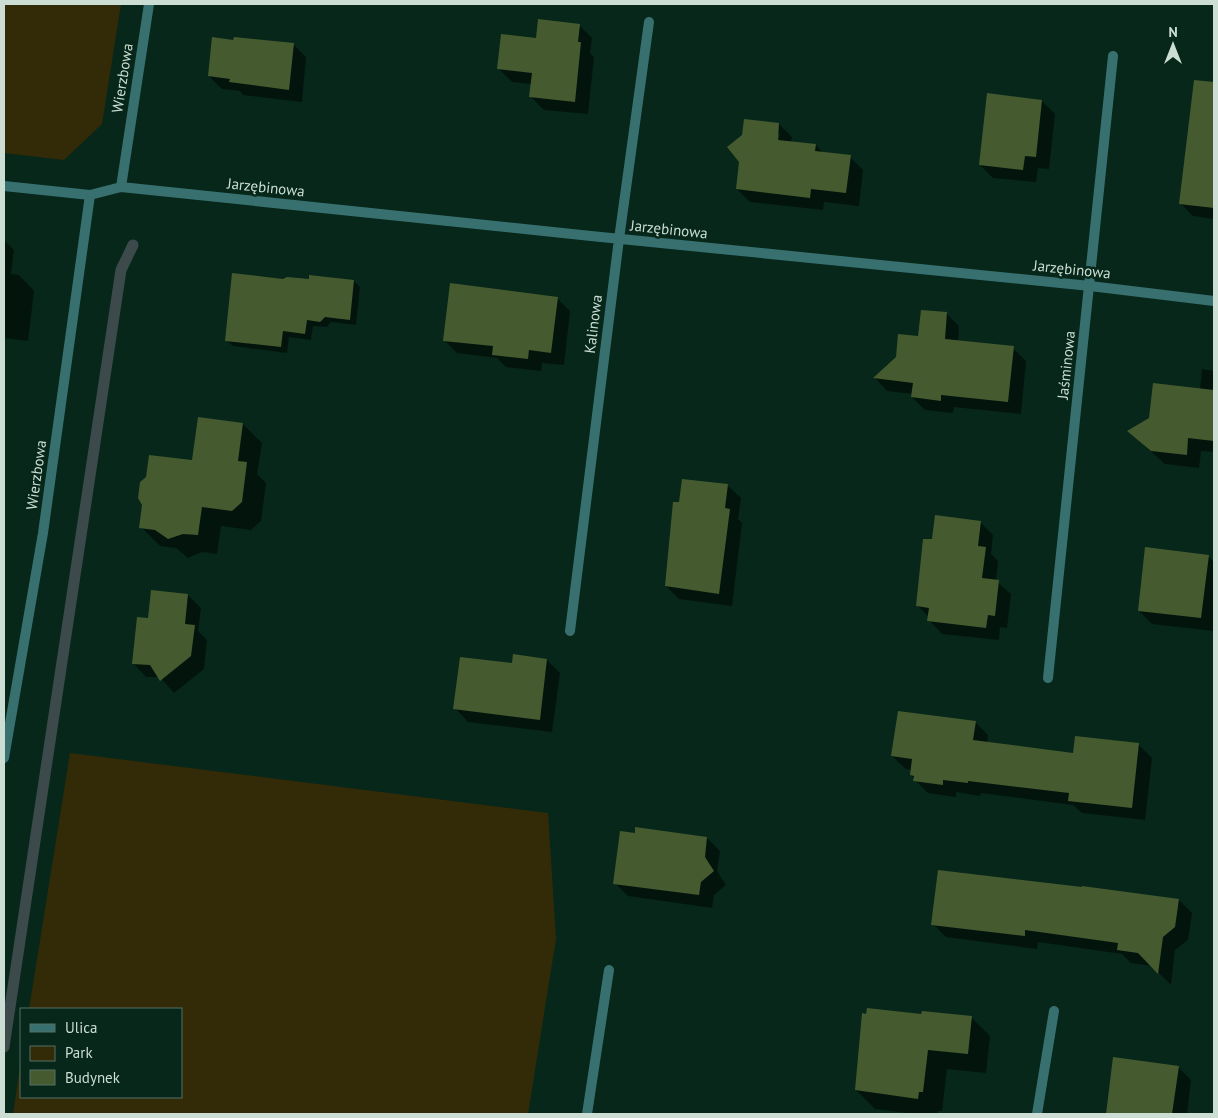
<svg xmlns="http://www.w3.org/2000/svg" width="1218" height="1118" font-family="'PT Sans',sans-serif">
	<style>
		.green { fill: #332b08 }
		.shadow { fill: #0007; fill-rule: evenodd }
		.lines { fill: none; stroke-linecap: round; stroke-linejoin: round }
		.stream { stroke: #3d4a4c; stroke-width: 11 }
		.building { fill: #465a2f }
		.street { stroke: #387070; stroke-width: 10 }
		.labels { text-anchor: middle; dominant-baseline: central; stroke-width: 5; stroke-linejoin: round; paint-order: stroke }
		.street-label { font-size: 15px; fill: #ccded4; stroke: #06271a }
	</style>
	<rect width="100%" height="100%" fill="#06271a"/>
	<!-- green -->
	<path class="green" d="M4 4H121L102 124 64 160 4 153Z
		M70 753 548 813 556 939 528 1114H13L21 1060V1097H181V1009H29Z"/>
	<!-- shadow -->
	<path class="shadow" d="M579 25 592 38 590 53 594 57 588 114 544 110 531 97 532 84 512 82 499 69 538 39Z
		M293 44 306 57 302 102 243 95 240 91 222 89 209 76Z
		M1203 97 1214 98V219L1193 216 1180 203Z
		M1042 101 1055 114 1049 169 1038 168 1036 182 993 178 980 165Z
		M779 124 792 137 791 142 816 145 824 154 850 157 863 170 859 206 824 202 823 210 750 202 737 189ZM777 134H780L778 146Z
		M4 240 14 250 11 274 19 275 34 291 28 341 4 338Z
		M310 280 354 281 360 287 356 325 331 322 327 327 313 326 311 340 289 337 287 353 233 346 226 340 284 281Z
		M557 298 570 311 564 365 542 363 541 371 506 367 497 358 457 353 444 340Z
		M946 313 959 326 958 342 1013 348 1026 361 1021 414 954 407 953 413 925 410 912 397 913 394 887 391 875 378Z
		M1202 369 1214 371V452L1201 451 1199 468 1165 464 1129 432 1200 390Z
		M243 424 262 443 257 474 266 483 261 521 251 530 221 526 217 554 202 552 188 558 176 548 160 546 141 527 193 461Z
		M727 485 741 498 738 519 742 523 732 606 679 599 666 586 681 504Z
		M980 522 993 535 991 554 998 561 996 581 1011 594 1007 628 1000 627 999 640 942 634 929 620V617L917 605 933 541Z
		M1208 556 1214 562V631L1152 624 1139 611Z
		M188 595 201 608 198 631 207 640 204 669 174 693 160 677H146L133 663 149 619Z
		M547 660 560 673 552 732 468 722 455 708 513 665Z
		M975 722 988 735 987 743 1074 754 1139 745 1152 758 1145 820 1082 813 1073 805 981 793 980 796 956 792V797L928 793 915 780 911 775 912 770 906 769 892 756Z
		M707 838 720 851 717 871 726 885 714 895 712 908 628 896 615 883Z
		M1179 900 1192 913 1188 940 1175 950 1171 985 1152 966 1131 963 1122 954 1038 942 1037 949 946 937 933 924Z
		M867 1015 971 1017 990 1036 986 1073 947 1069 942 1111H938L937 1114H915L875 1109 856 1090Z
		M1114 1059 1178 1067 1191 1080 1187 1114H1107Z"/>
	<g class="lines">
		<!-- stream -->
		<path class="stream" d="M4 1047 121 270 133 245"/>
	</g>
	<!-- building -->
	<path class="building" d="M538 19 580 24 578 42H581L575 102 529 97 532 73 497 69 501 34 536 38Z
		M212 37 233 40 234 37 294 43 289 90 229 82 230 79 208 76Z
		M1194 80 1214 82V208L1179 204Z
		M987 93 1042 100 1036 157 1025 156 1023 170 979 165Z
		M744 119 779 123 778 140 816 144 815 151 851 155 846 193 811 189 810 198 736 189 739 162 727 147 742 135Z
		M232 273 283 279 287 277 309 279V275L354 280 350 320 325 317 320 322 307 320 305 334 283 331 281 347 225 341Z
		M450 283 558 297 551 353 529 350 528 359 492 355 493 346 443 341Z
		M921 310 947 312 945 339 1014 346 1008 402 941 395V401L911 397 913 383 873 378 896 357 898 334 918 336Z
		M1153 383 1214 390V441L1188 438 1187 455 1151 451 1127 431 1149 418Z
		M198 417 243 423 238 461 247 462 242 502 232 511 202 507 198 535 183 534 168 539 155 530 139 528 142 505 138 498 140 482 146 477 149 455 192 460Z
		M682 479 728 484 725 508 730 509 719 594 665 586 673 502H679Z
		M935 515 981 521 978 546 986 547 982 578 999 580 995 616 988 615 986 628 927 621 929 608 916 606 923 539H932Z
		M1145 547 1209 555 1201 618 1138 611Z
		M151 590 188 594 185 624 195 625 191 656 160 681 150 665 132 664 137 617 148 618Z
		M513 654 547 659 540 720 453 709 460 657 512 663Z
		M898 711 976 721 973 740 1073 753 1075 736 1139 743 1132 808 1068 801 1069 793 968 781V783L943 780V785L913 781 914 776 910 775 912 759 891 756Z
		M635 827 707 837 705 857 714 871 701 882 699 895 613 884 620 831 635 833Z
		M938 870 1082 887V886L1179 899 1175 927 1163 937 1158 974 1138 953 1117 950 1118 943 1025 930V936L931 925Z
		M867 1008 921 1014 922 1011 972 1016 968 1054 928 1050 923 1092H919L918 1099 855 1090 862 1013 866 1014Z
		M1113 1057 1179 1066 1172 1114H1106Z"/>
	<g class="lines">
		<!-- street -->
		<path class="street" d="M4 186 90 195 121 187 591 236 1090 286 1214 301
			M121 187 149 4
			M570 631 619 239 649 22
			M1048 678 1113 56
			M4 758 43 533 90 195
			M587 1114 609 970
			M1037 1114 1054 1011"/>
	</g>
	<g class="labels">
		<!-- street labels -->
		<g class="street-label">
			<text transform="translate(122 78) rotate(-81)">Wierzbowa</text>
			<text transform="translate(266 187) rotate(6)">Jarzębinowa</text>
			<text transform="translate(669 229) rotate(6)">Jarzębinowa</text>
			<text transform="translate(1072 269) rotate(6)">Jarzębinowa</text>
			<text transform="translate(593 324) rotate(-83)">Kalinowa</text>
			<text transform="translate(1066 365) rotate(-84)">Jaśminowa</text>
			<text transform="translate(36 475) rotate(-82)">Wierzbowa</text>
		</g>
	</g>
	<!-- border -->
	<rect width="1218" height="1118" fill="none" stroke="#ccded4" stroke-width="10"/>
	<!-- legend -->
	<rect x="20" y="1008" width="162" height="90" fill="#06271a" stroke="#557064"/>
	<rect x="30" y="1024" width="25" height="8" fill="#387070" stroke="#557064"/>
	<text x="65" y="1033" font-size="15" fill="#ccded4">Ulica</text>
	<rect x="30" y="1046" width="25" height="15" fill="#332b08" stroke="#557064"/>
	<text x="65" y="1058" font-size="15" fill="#ccded4">Park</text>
	<rect x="30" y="1070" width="25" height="15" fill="#465a2f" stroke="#557064"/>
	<text x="65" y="1083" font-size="15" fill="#ccded4">Budynek</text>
	<!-- north arrow -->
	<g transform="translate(1173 45)" stroke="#06271a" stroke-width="4" paint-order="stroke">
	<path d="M0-4L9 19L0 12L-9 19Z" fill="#ccded4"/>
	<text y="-8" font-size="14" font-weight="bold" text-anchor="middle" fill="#ccded4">N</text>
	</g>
</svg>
